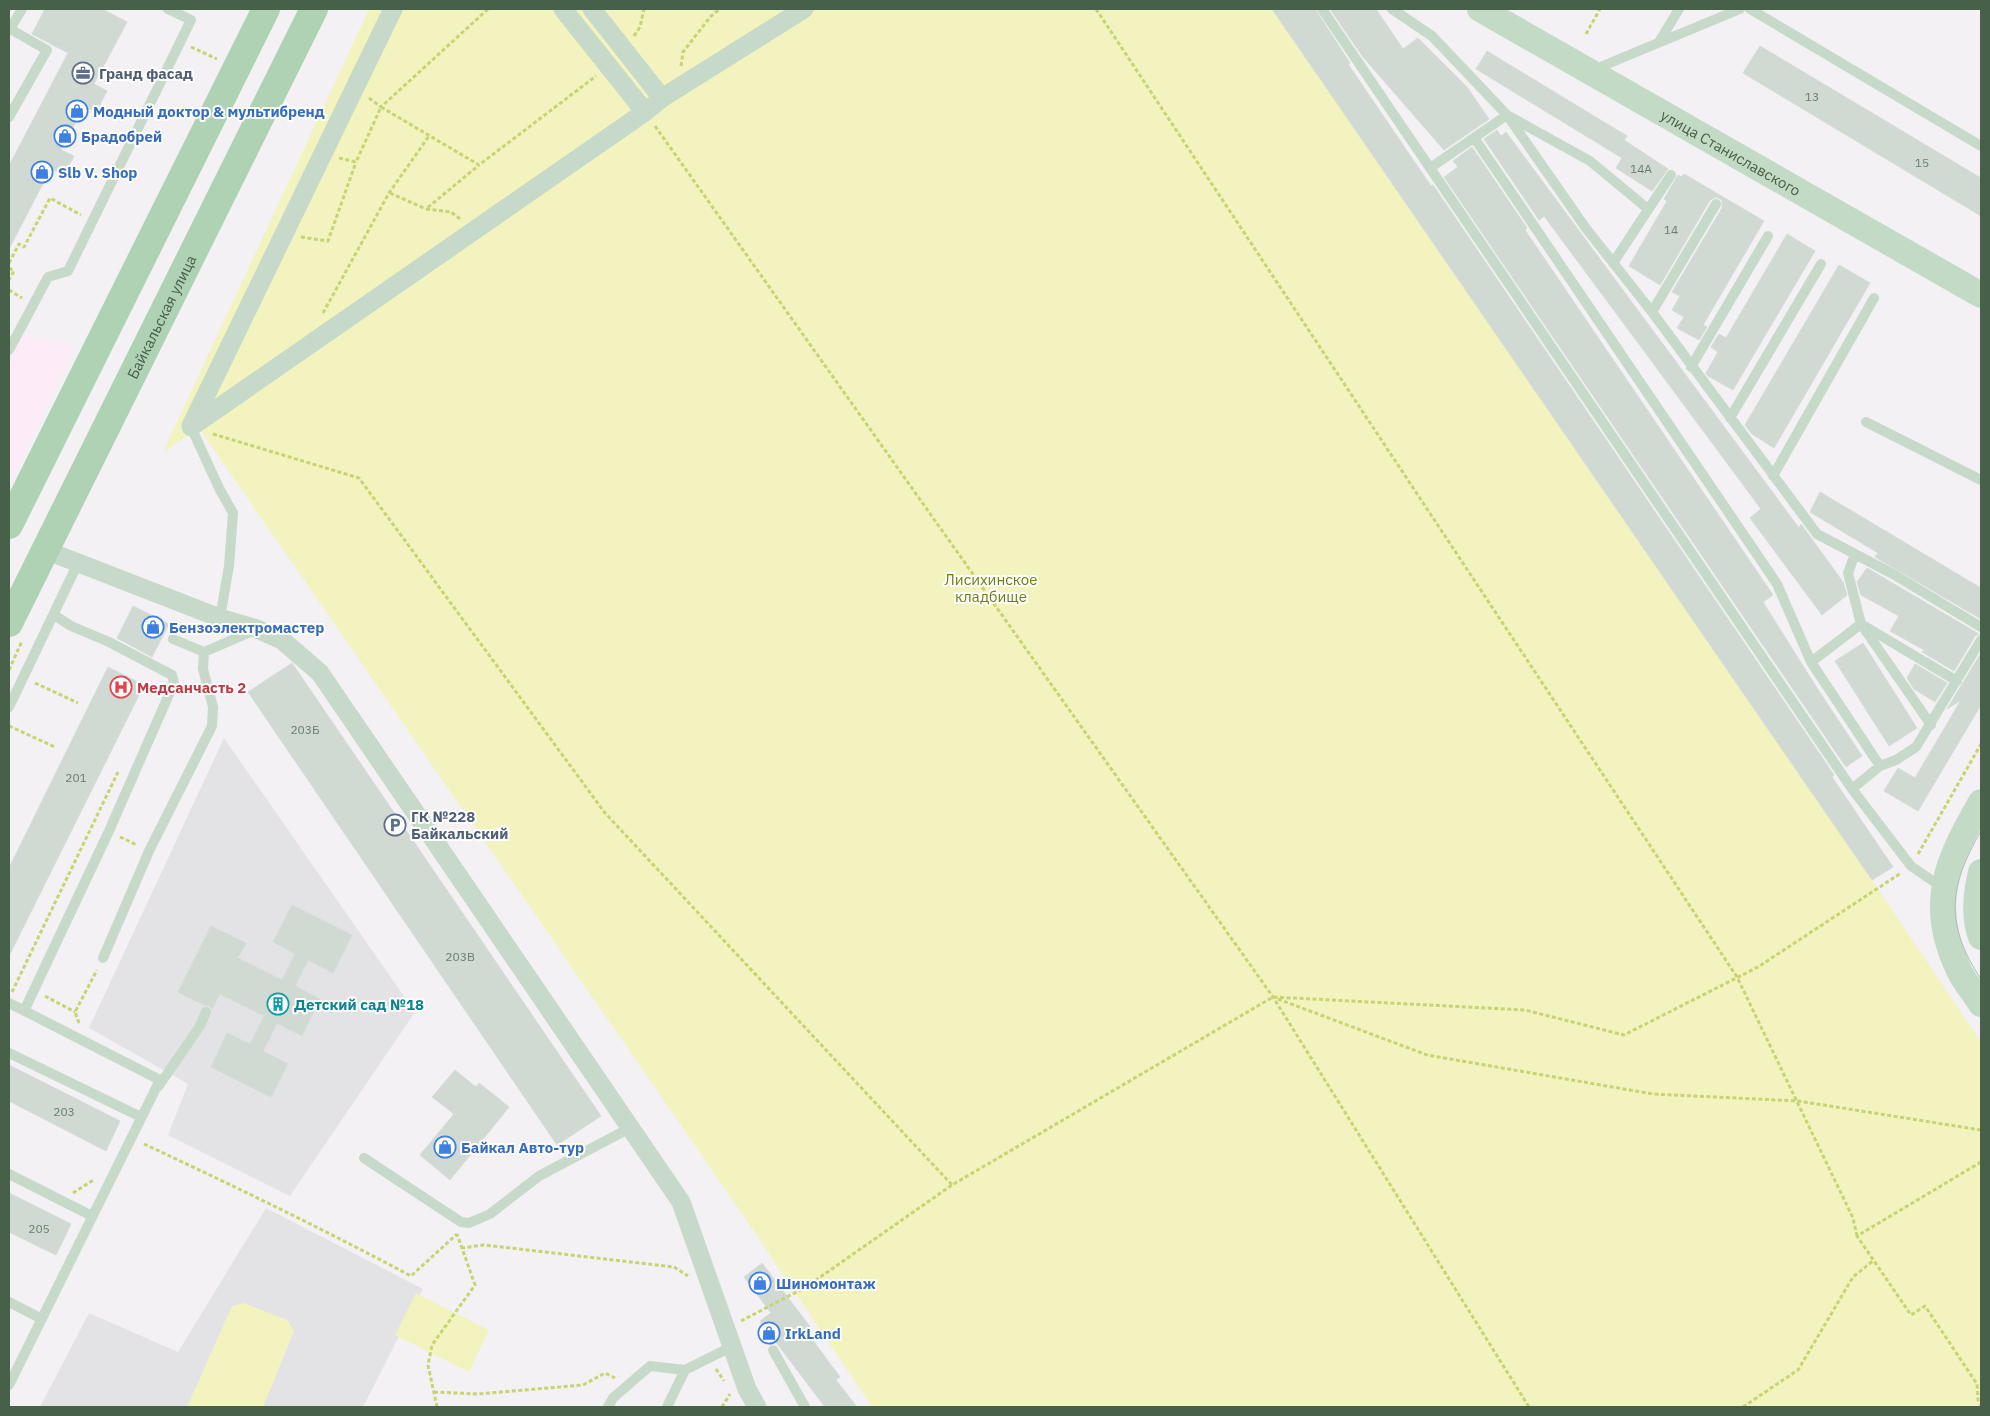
<svg xmlns="http://www.w3.org/2000/svg" width="1990" height="1416" font-family="'IBM Plex Sans',sans-serif">
	<style>
		.commercial { fill: #fdebf7 }
		.education { fill: #e3e3e5 }
		.green { fill: #f2f3be }
		.building { fill: #d0d9d2; stroke: #d5ddd8 }
		.lines { fill: none; stroke-linecap: round; stroke-linejoin: round }
		.path { stroke: #c6d473; stroke-width: 3; stroke-dasharray: 4 2.5; stroke-linecap: butt }
		.lane { stroke: #c7dac9; stroke-width: 10 }
		.street { stroke: #c7dac9; stroke-width: 19 }
		.secondary { stroke: #c3dbc6; stroke-width: 26 }
		.primary { stroke: #afd1b4; stroke-width: 28 }
		.tram { stroke: #b3bcb5; stroke-width: 1 }
		.labels { text-anchor: middle; dominant-baseline: central; stroke-width: 4; stroke-linejoin: round; paint-order: stroke }
		.number-label { font-size: 12px; fill: #697e6c }
		.service-label { font-size: 15px; font-weight: bold; fill: #4e5e75; stroke: #fff; text-anchor: start }
		.shop-label { font-size: 15px; font-weight: bold; fill: #366cbe; stroke: #fff; text-anchor: start }
		.street-label { font-size: 15px; fill: #47604a; stroke: #fff }
		.park-label { font-size: 15px; fill: #6e7d11; stroke: #fff }
		.health-label { font-size: 15px; font-weight: bold; fill: #be3a42; stroke: #fff; text-anchor: start }
		.culture-label { font-size: 15px; font-weight: bold; fill: #0d838f; stroke: #fff; text-anchor: start }
	</style>
	<rect width="100%" height="100%" fill="#f3f1f4"/>
	<!-- commercial -->
	<path class="commercial" d="M9 332 75 346 9 487Z"/>
	<!-- education -->
	<path class="education" d="M224 738 415 1012 290 1196 168 1135 188 1084 89 1028Z
		M266 1208 423 1289 363 1407H40L89 1313 178 1352Z"/>
	<!-- green -->
	<path class="green" d="M369 9H1273L1872 880 1981 1042V1407H872L745 1218 199 428 163 452Z
		M416 1293 489 1330 469 1372 395 1335Z
		M244 1303 287 1320 294 1331 263 1407H187L232 1306Z"/>
	<!-- building -->
	<path class="building" d="M45 9H102L127 22 94 84 107 91 96 112 84 106 61 150 74 156 64 175 51 168 9 249V166L68 53 32 34Z
		M1272 9H1315L1350 63 1348 64 1431 186 1433 185 1834 775 1832 777 1893 867 1872 880Z
		M1330 9H1376L1403 49 1418 38 1467 87 1489 119 1444 150 1363 57Z
		M1760 46 1981 178V216L1743 73Z
		M1487 51 1627 136 1624 140 1668 169 1652 191 1616 168 1622 158 1476 69Z
		M1497 130 1501 136 1506 132 1799 528 1801 524 1843 582 1847 595 1822 615 1750 518 1761 509 1544 216 1539 220 1484 139Z
		M1472 147 1527 228 1525 230 1773 595 1763 602 1817 688 1862 756 1846 767 1444 177 1458 167 1453 161Z
		M1684 174 1764 221 1703 325 1707 327 1699 340 1677 328 1684 317 1672 310 1680 296 1672 292 1722 208V200L1716 197 1710 200 1660 285 1629 266 1667 201 1664 199 1678 175 1681 177Z
		M1787 234 1815 251 1733 390 1708 376 1706 373 1718 352 1711 347 1719 334 1726 338Z
		M1839 265 1870 283 1774 448 1752 434 1745 425Z
		M1820 492 1981 588V619L1875 557 1878 553 1810 512Z
		M1867 568 1979 634 1975 636 1954 671 1922 652 1924 650 1890 631 1899 616 1861 595 1857 582Z
		M133 606 169 624 152 657 117 638Z
		M1863 643 1917 728 1889 746 1835 661Z
		M1981 653V705L1918 811 1884 791 1898 768 1915 778 1961 700 1947 709Z
		M292 663 601 1116 557 1145 248 692Z
		M1915 664 1947 683 1935 702 1914 689 1907 678Z
		M108 667 144 685 9 956V868Z
		M292 905 352 935 333 973 308 960 295 986 320 999 302 1036 277 1023 263 1051 288 1064 271 1097 211 1067 227 1033 250 1044 264 1016 220 994 212 1009 209 1006 204 1005 178 992 211 926 246 943 238 958 282 980 295 954 273 942Z
		M9 1065 120 1121 106 1151 9 1101Z
		M455 1070 476 1087 479 1083 509 1107 450 1180 420 1155 454 1114 432 1097Z
		M9 1193 71 1224 56 1255 9 1232Z
		M762 1263 811 1328 806 1331 840 1377 836 1380 857 1407H825L760 1321 771 1313 744 1277Z"/>
	<g class="lines">
		<!-- path -->
		<path class="path" d="M1096 9 1737 977 1853 1218 1857 1236
			M1586 34 1600 9
			M634 36 640 27 644 9
			M191 47 217 59
			M681 66 683 52 711 16 720 9
			M369 98 381 107 488 9
			M655 126 1273 997 1529 1407
			M339 158 356 162 381 107 479 165 596 76
			M390 193 426 209
			M460 219 451 212 426 209 479 165
			M301 237 328 241 356 162
			M9 263 19 244 24 247 50 198 81 215
			M9 268 14 271 9 280
			M9 290 22 298
			M323 313 389 193 429 136
			M213 434 359 478 605 813 952 1185
			M9 670 22 641
			M35 683 78 703
			M9 726 55 747
			M120 837 137 845
			M1918 854 1981 744
			M12 992 118 772
			M45 996 75 1012
			M1278 999 1427 1055 1653 1094 1798 1101 1981 1130
			M79 1023 75 1012 97 970
			M144 1144C234 1186 323 1229 411 1276L457 1234
			M1981 1162 1857 1236 1911 1315 1925 1306 1977 1384 1978 1400 1981 1405
			M73 1193 95 1179
			M461 1248 484 1245 674 1267 688 1276
			M741 1321 806 1287 952 1185 1273 997 1525 1010 1624 1035 1758 967 1901 873
			M716 1369 724 1381
			M434 1392 478 1394 583 1385 605 1373 615 1378
			M437 1407 428 1365 432 1345 475 1285 457 1234
			M722 1407 730 1394
			M1743 1407 1798 1370 1853 1277 1874 1260"/>
		<!-- lane -->
		<path class="lane" d="M1322 9 1852 789 1911 866 1943 888
			M1392 9 1432 36 1507 115 1585 227 1652 312 1817 534 1893 574 1981 627
			M1750 9 1981 146
			M1659 42 1679 9
			M1593 70 1740 9
			M9 117 47 50 10 29 22 9
			M1475 139 1777 584 1811 662 1880 766 1852 789
			M1430 168 1507 115 1590 161 1648 209
			M1613 263 1671 175
			M1652 312 1716 204
			M9 350 48 277 68 271 191 20 168 9
			M1691 367 1768 236
			M1730 418 1821 264
			M1866 422 1981 480
			M191 427 219 488 233 513 229 566 220 618
			M1773 476 1874 298
			M1855 554 1848 573 1861 624 1931 725
			M173 639 204 652
			M1811 662 1861 624 1957 681
			M9 707 78 563
			M1880 766 1896 760 1916 747 1981 640
			M103 958 149 851 212 726 213 707 203 669 204 652 255 630
			M9 1003 160 1080 9 1385
			M24 1011 109 831 174 683 172 675 109 642 71 626 54 615
			M9 1053 141 1117
			M158 1087 200 1026 206 1012
			M364 1158 461 1222 469 1223 490 1214 539 1176 630 1128
			M9 1174 92 1216
			M9 1302 42 1319
			M773 1350 805 1407
			M608 1407 613 1398 650 1366 685 1370
			M667 1407 685 1370 731 1347"/>
		<!-- street -->
		<path class="street" d="M563 9 645 112
			M592 9 662 98
			M191 426 393 9
			M191 427 645 112 662 98 804 9
			M45 550 220 618 257 629 282 640 320 673 681 1202 747 1389 757 1407"/>
		<!-- secondary -->
		<g class="secondary">
			<path id="s1" d="M1480 9 1981 295"/>
			<path d="M1981 802C1948 859 1927 903 1958 968 1963 981 1974 992 1981 1004"/>
			<path d="M1981 872C1976 893 1973 916 1981 937"/>
		</g>
		<!-- primary -->
		<g class="primary">
			<path d="M9 525 266 9"/>
			<path id="s2" d="M9 623 314 9"/>
		</g>
		<!-- tram -->
		<path class="tram" d="M1981 831C1949 886 1944 924 1981 979"/>
	</g>
	<!-- icons -->
	<defs>
		<g id="office-ring" transform="scale(1.125)"><circle r="9.5" fill="#fff" stroke="#5c6f8a" stroke-width="1.5"/><path d="M-6-3h4V-5.5h4V-3h4V5H-6ZM-1-4.5V-3h2v-1.5ZM-6 0V1H6V0Z" fill="#5c6f8a"/></g>
		<g id="shop-ring" transform="scale(1.125)"><circle r="9.5" fill="#fff" stroke="#3f7fe0" stroke-width="1.5"/><path d="M-5-2.5h2.3a2.7 3.5 0 0 1 5.4 0H5L5.5 6h-11ZM-1.5-2.5h3a1.5 2.3 0 0 0-3 0Z" fill="#3f7fe0"/></g>
		<g id="hospital-ring" transform="scale(1.125)"><circle r="9.5" fill="#fff" stroke="#e0444e" stroke-width="1.5"/><path d="M-5-5h3v3.5h4V-5h3V5h-3V1.5h-4V5h-3Z" fill="#e0444e"/></g>
		<g id="parking-ring" transform="scale(1.125)"><circle r="9.5" fill="#fff" stroke="#5c6f8a" stroke-width="1.5"/><path d="M-3.5-5.5H1a3.5 3.5 0 0 1 0 7H-1V5.5H-3.5ZM-1-3.4V-.6H.8a1.4 1.4 0 0 0 0-2.8Z" fill="#5c6f8a"/></g>
		<g id="building-ring" transform="scale(1.125)"><circle r="9.5" fill="#fff" stroke="#0f9aa8" stroke-width="1.5"/><path d="M-4-6H4V6H1V3H-1V6H-4ZM-2.5-4.3h1.7v1.8h-1.7ZM.8-4.3h1.7v1.8H.8ZM-2.5-1h1.7V.8h-1.7ZM.8-1h1.7V.8H.8Z" fill="#0f9aa8"/></g>
	</defs>
	<g fill-rule="evenodd">
		<use href="#office-ring" x="83" y="73"/>
		<use href="#shop-ring" x="77" y="111"/>
		<use href="#shop-ring" x="65" y="136"/>
		<use href="#shop-ring" x="42" y="172"/>
		<use href="#shop-ring" x="153" y="627"/>
		<use href="#hospital-ring" x="121" y="687"/>
		<use href="#parking-ring" x="395" y="825"/>
		<use href="#building-ring" x="278" y="1004"/>
		<use href="#shop-ring" x="445" y="1147"/>
		<use href="#shop-ring" x="760" y="1283"/>
		<use href="#shop-ring" x="769" y="1333"/>
	</g>
	<g class="labels">
		<!-- number labels -->
		<g class="number-label">
			<text x="1812" y="96">13</text>
			<text x="1922" y="162">15</text>
			<text x="1641" y="168">14А</text>
			<text x="1671" y="229">14</text>
			<text x="305" y="729">203Б</text>
			<text x="76" y="777">201</text>
			<text x="460" y="956">203В</text>
			<text x="64" y="1111">203</text>
			<text x="39" y="1228">205</text>
		</g>
		<!-- service labels -->
		<g class="service-label">
			<text x="99" y="73">Гранд фасад</text>
			<text x="411" y="816">ГК №228<tspan x="411" dy="17">Байкальский</tspan></text>
		</g>
		<!-- shop labels -->
		<g class="shop-label">
			<text x="93" y="111">Модный доктор &amp; мультибренд</text>
			<text x="81" y="136">Брадобрей</text>
			<text x="58" y="172">Slb V. Shop</text>
			<text x="169" y="627">Бензоэлектромастер</text>
			<text x="461" y="1147">Байкал Авто-тур</text>
			<text x="776" y="1283">Шиномонтаж</text>
			<text x="785" y="1333">IrkLand</text>
		</g>
		<!-- street labels -->
		<g class="street-label">
			<text stroke="none"><textPath href="#s1" startOffset="289">улица Станиславского</textPath></text>
			<text stroke="none"><textPath href="#s2" startOffset="342">Байкальская улица</textPath></text>
		</g>
		<!-- park labels -->
		<g class="park-label">
			<text x="991" y="579">Лисихинское<tspan x="991" dy="17">кладбище</tspan></text>
		</g>
		<!-- health labels -->
		<g class="health-label">
			<text x="137" y="687">Медсанчасть 2</text>
		</g>
		<!-- culture labels -->
		<g class="culture-label">
			<text x="294" y="1004">Детский сад №18</text>
		</g>
	</g>
	<!-- border -->
	<rect width="1990" height="1416" fill="none" stroke="#47604a" stroke-width="20"/>
</svg>
